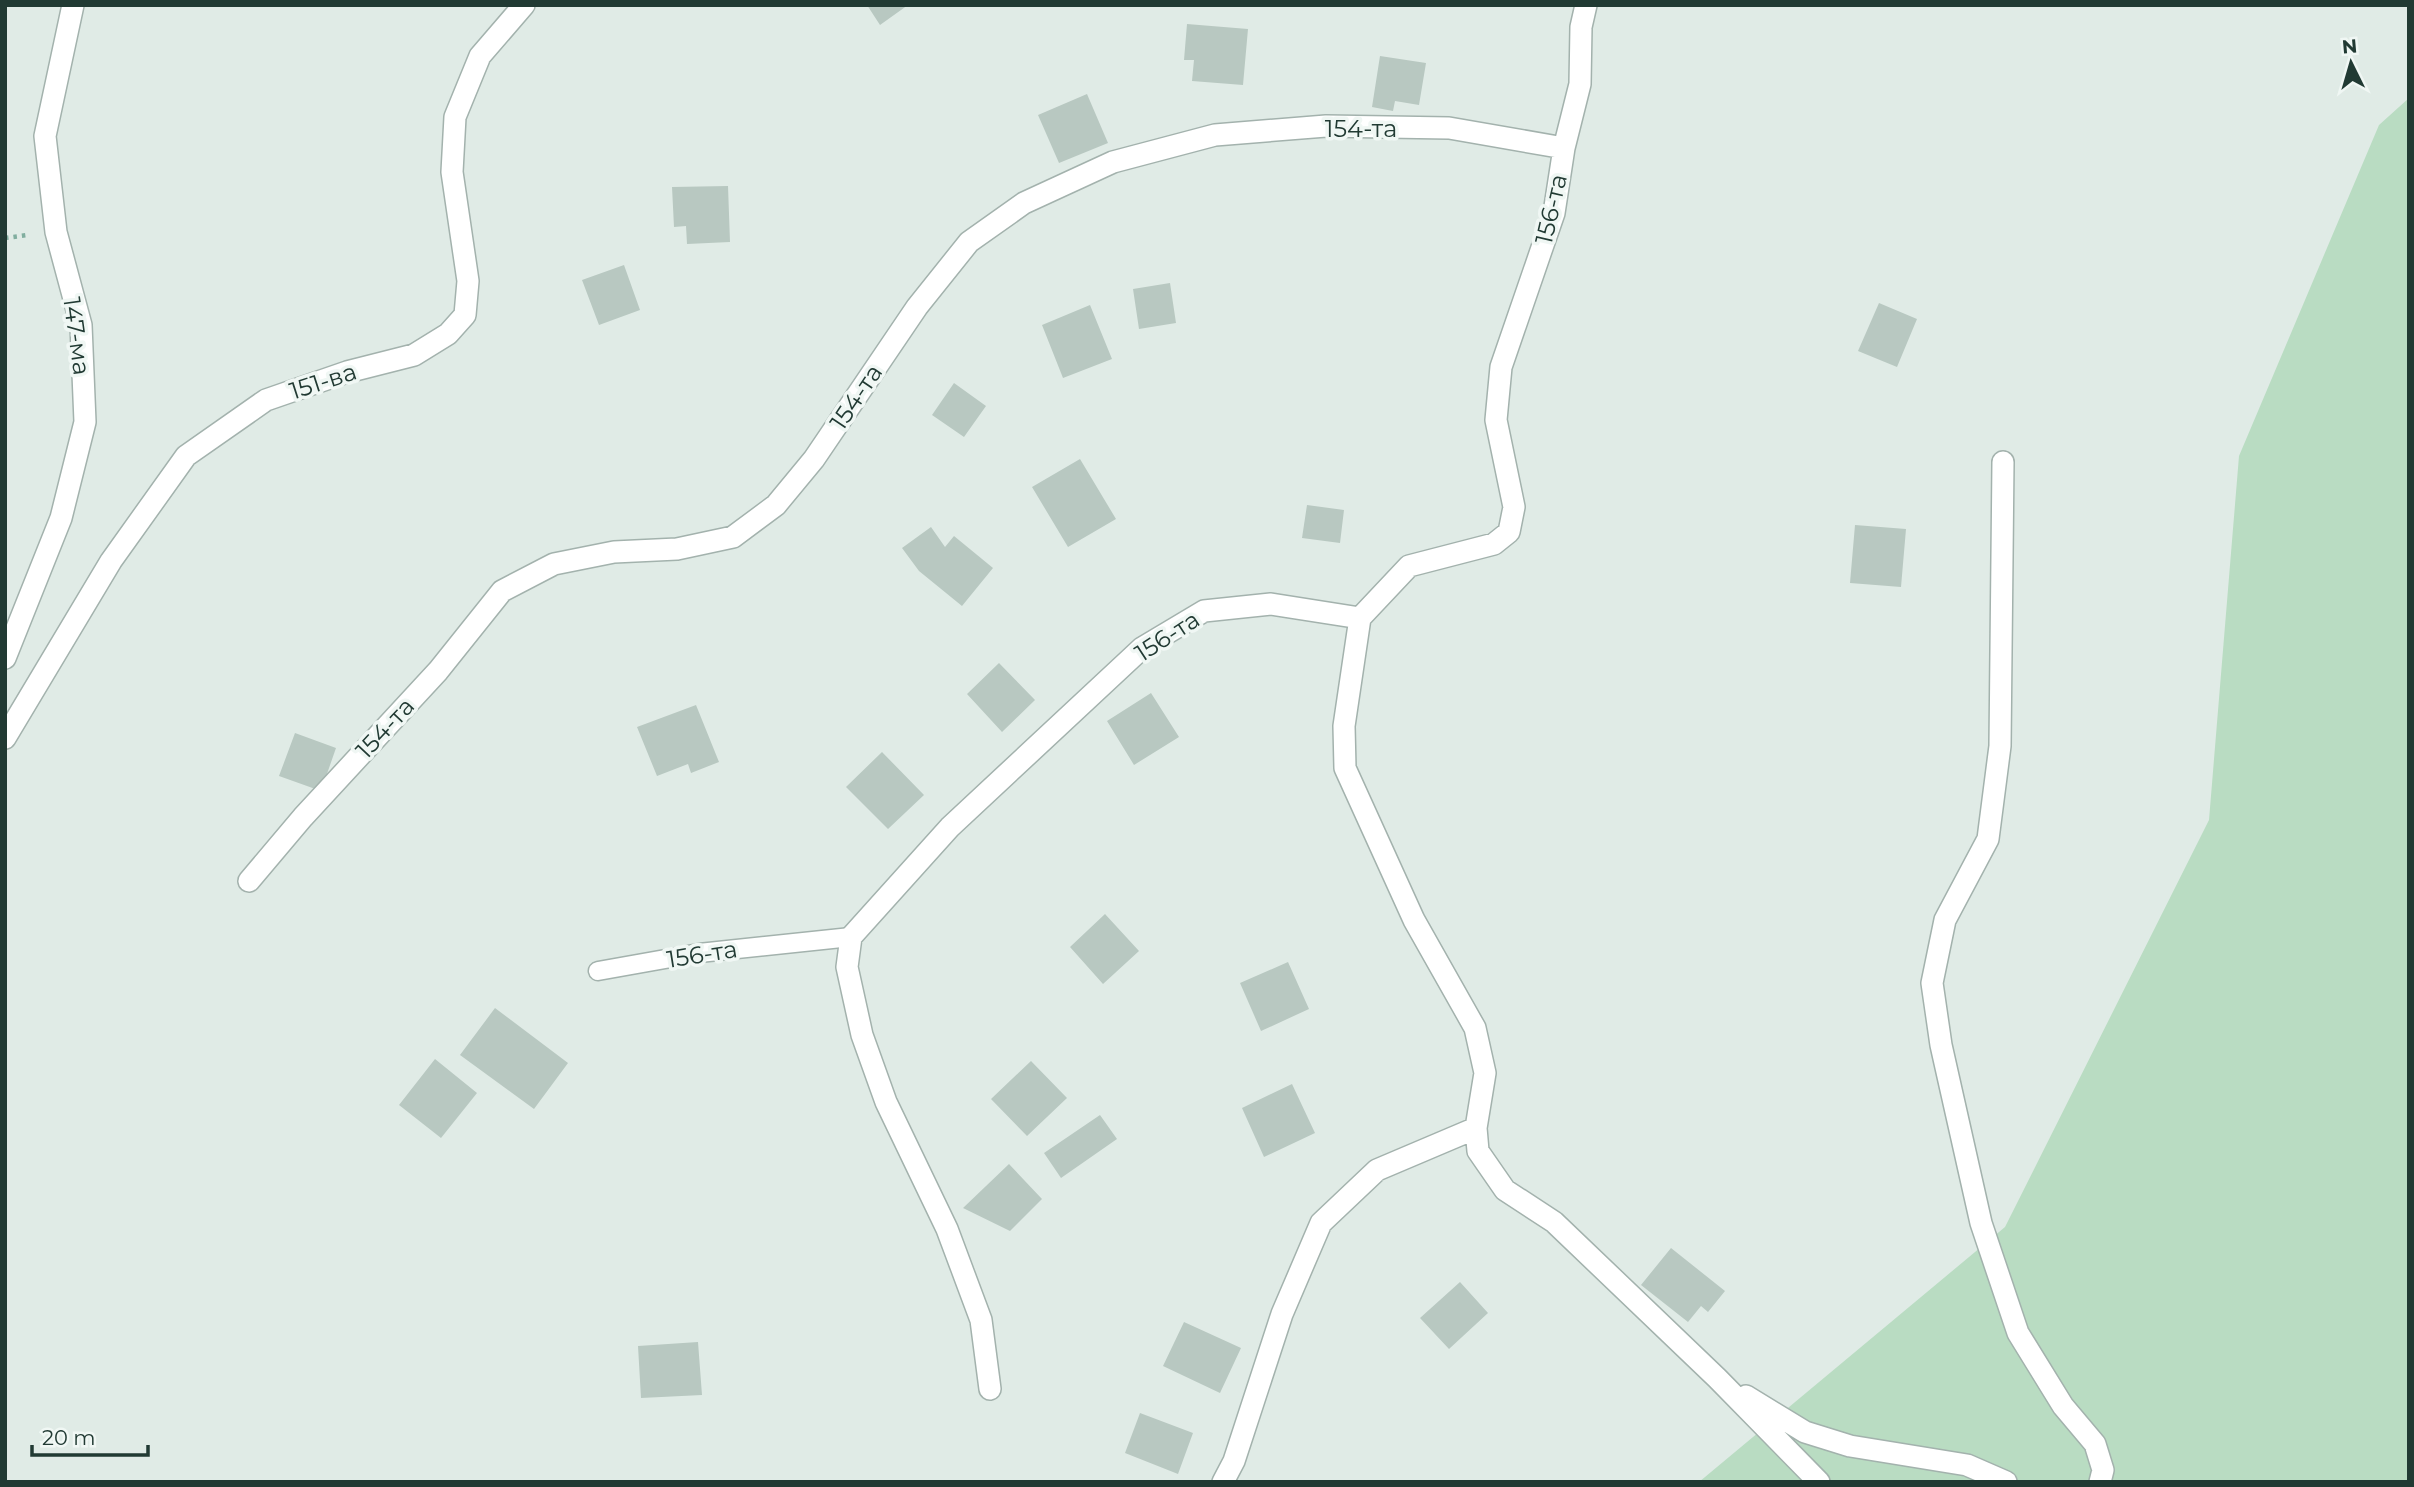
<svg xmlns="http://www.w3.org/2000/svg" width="2414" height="1487" font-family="Montserrat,sans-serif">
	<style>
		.green { fill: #b9dcc2 }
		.building { fill: #b8c8c1 }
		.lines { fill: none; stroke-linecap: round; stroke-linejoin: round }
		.service-casing { stroke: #a3b2ad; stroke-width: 21 }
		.minor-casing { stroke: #a3b2ad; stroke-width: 24 }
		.path { stroke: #81ae9f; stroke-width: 4.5; stroke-dasharray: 3.5 5; stroke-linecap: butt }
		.service { stroke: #fff; stroke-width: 18 }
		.minor { stroke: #fff; stroke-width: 21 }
		.labels { text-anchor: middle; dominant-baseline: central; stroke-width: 7; stroke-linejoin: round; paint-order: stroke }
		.street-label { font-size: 24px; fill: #213a33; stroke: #f0f7f4 }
	</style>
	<rect width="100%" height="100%" fill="#e0ebe6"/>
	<!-- green -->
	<path class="green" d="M2409 98V1482H1699L2005 1227 2209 820 2239 456 2379 125Z"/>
	<!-- building -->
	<path class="building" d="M867 5H908L880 25Z
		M1187 24 1248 29 1243 85 1192 81 1194 60H1184Z
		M1380 56 1426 63 1419 105 1395 101 1393 111 1372 107Z
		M1087 94 1108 143 1059 163 1038 115Z
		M728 186 730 242 687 244 686 226 674 227 672 187Z
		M624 265 640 310 599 325 582 280Z
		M1170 283 1176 323 1139 329 1133 289Z
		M1879 303 1917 319 1897 367 1858 351Z
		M1090 305 1112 359 1063 378 1042 325Z
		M954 383 986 406 964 437 932 415Z
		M1080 459 1116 519 1068 547 1032 487Z
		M1307 505 1344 510 1340 543 1302 538Z
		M1855 525 1906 529 1901 587 1850 583Z
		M931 527 945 547 954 536 993 568 962 606 919 571 902 548Z
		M999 663 1035 700 1002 732 967 694Z
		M1151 693 1179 737 1134 765 1107 721Z
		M696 705 719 762 691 773 688 764 657 776 637 727Z
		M295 733 336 748 321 791 279 776Z
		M882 752 924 795 888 829 846 787Z
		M1105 914 1139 951 1103 984 1070 947Z
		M1288 962 1309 1009 1261 1031 1240 983Z
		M495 1008 568 1063 534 1109 460 1055Z
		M435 1059 477 1093 441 1138 399 1105Z
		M1031 1061 1067 1098 1027 1136 991 1099Z
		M1292 1084 1315 1133 1264 1157 1242 1108Z
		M1100 1115 1117 1139 1061 1178 1044 1153Z
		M1009 1164 1042 1199 1010 1231 963 1208Z
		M1671 1248 1725 1291 1708 1312 1701 1306 1688 1322 1641 1285Z
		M1460 1282 1488 1313 1449 1349 1420 1318Z
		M1184 1322 1241 1348 1220 1393 1163 1366Z
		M698 1342 702 1395 641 1398 638 1346Z
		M1140 1413 1193 1433 1178 1474 1125 1453Z"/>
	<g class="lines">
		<!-- service casing -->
		<g class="service-casing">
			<path id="service" d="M598 971 699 953 851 937"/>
		</g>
		<!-- minor casing -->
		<g class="minor-casing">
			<path id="minor" d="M2003 462 2000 746 1988 839 1945 920 1932 983 1941 1045 1981 1223 2018 1333 2063 1406 2095 1444 2103 1470 2100 1482
				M1360 618 1344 726 1345 768 1414 920 1475 1028 1485 1073 1476 1128 1478 1151 1505 1190 1554 1222 1717 1378 1819 1482
				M5 658 61 518 85 422 81 325 56 232 45 136 73 5
				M5 738 111 561 186 456 266 400 347 372 414 355 448 334 465 315 468 281 452 172 455 117 480 56 524 5
				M249 881 303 817 438 671 502 591 554 564 614 552 677 549 733 537 776 505 814 459 917 307 969 242 1024 203 1113 162 1215 135 1326 126 1449 128 1564 148
				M990 1389 981 1320 947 1229 886 1102 862 1035 847 967 851 937 950 827 1142 648 1204 611 1271 604 1360 618 1409 566 1494 544 1509 532 1514 507 1496 420 1501 367 1554 213 1564 148 1580 84 1581 27 1586 5
				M1746 1396 1805 1432 1850 1446 1967 1465 2006 1482
				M1223 1482 1234 1461 1282 1314 1321 1223 1377 1170 1476 1128"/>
		</g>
		<!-- path -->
		<path class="path" d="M5 238 28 235"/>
		<!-- service -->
		<use href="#service" class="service"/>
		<!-- minor -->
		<use href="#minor" class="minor"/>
	</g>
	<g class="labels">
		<!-- street labels -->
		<g class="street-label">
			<text x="1361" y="128">154-та</text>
			<text transform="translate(1551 209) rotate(-77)">156-та</text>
			<text transform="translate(77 336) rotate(82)">147-ма</text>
			<text transform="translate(323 381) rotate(-18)">151-ва</text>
			<text transform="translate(856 397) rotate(-56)">154-та</text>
			<text transform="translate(1167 636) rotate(-33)">156-та</text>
			<text transform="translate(385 728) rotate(-47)">154-та</text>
			<text transform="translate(702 954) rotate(-9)">156-та</text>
		</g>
	</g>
	<!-- border -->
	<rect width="2414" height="1487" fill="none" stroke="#213a33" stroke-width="14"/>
	<!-- north arrow -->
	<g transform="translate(2351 63) rotate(355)" stroke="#f0f7f4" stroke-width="5" paint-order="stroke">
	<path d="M0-5L12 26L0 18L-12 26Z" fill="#213a33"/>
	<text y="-10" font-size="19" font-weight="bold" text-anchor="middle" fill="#213a33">N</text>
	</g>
	<!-- scale -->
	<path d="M32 1445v10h116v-10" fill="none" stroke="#213a33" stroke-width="3.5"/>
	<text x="42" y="1445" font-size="21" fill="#213a33" stroke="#f0f7f4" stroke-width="5" paint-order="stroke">20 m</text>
</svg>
